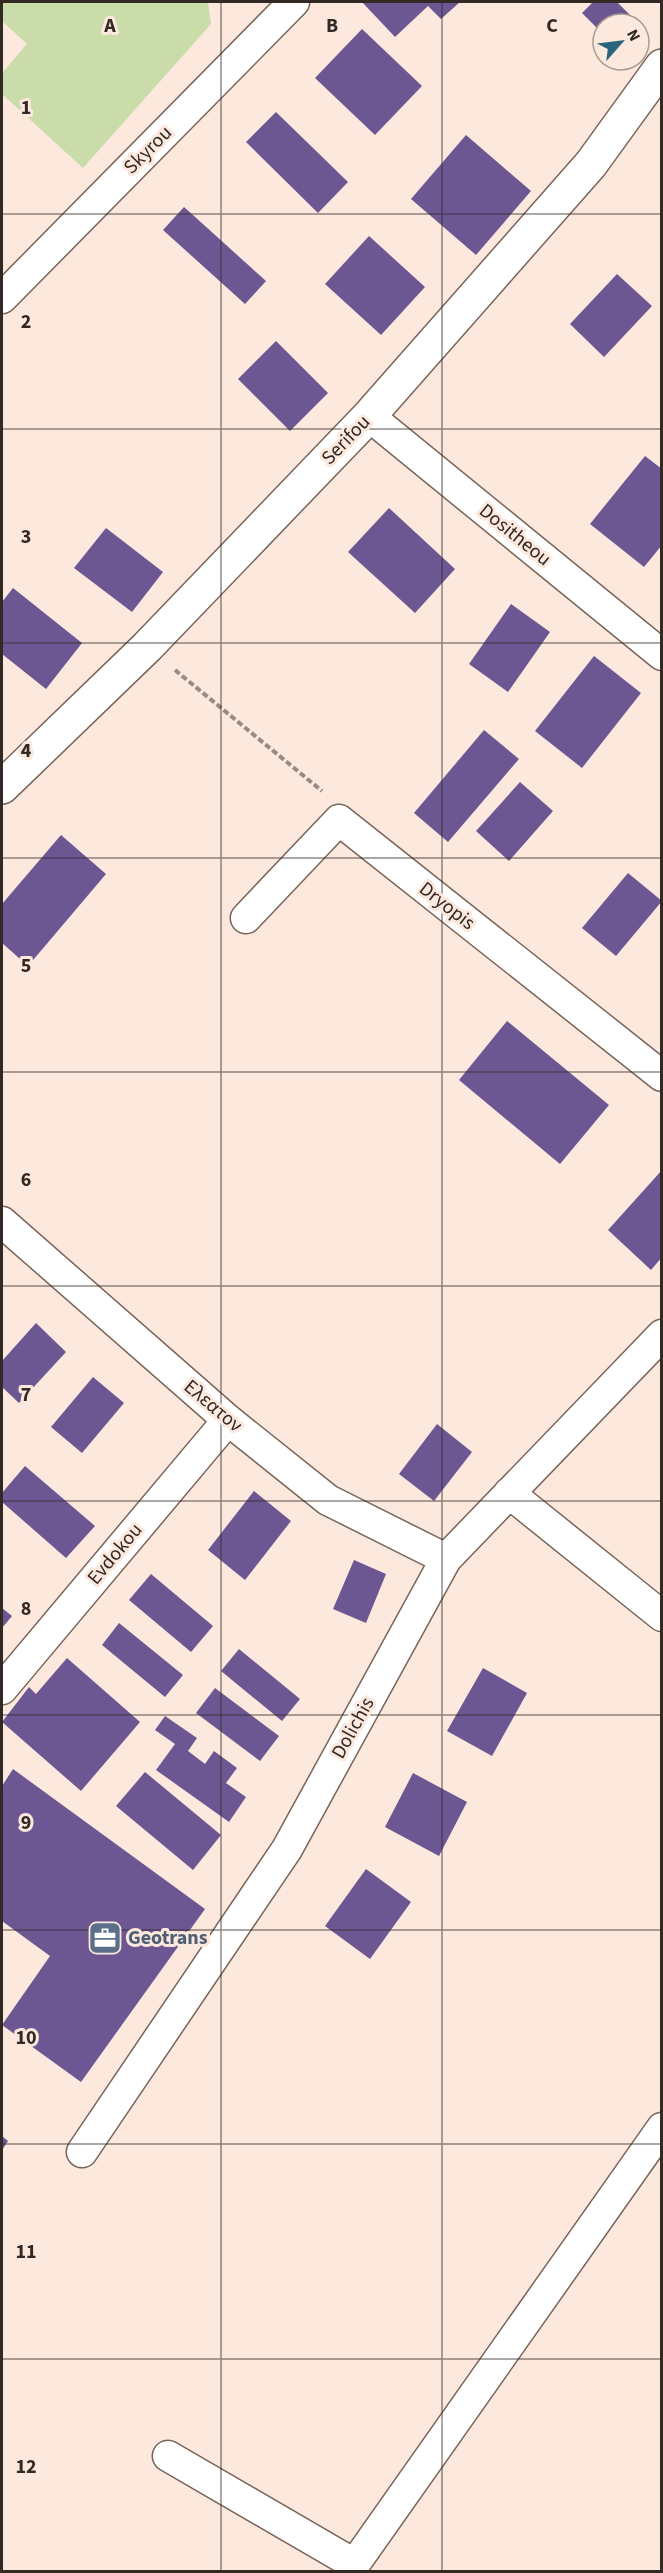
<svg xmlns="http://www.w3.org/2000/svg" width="663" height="2573" font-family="'Source Sans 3',sans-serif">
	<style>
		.green { fill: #cadca9 }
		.building { fill: #6d5793 }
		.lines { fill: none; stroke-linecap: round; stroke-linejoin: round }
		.street-casing { stroke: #796558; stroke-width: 33 }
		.secondary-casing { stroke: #796558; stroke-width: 36 }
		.path { stroke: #998a82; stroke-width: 4; stroke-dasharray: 6 3; stroke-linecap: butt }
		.street { stroke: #fff; stroke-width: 30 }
		.secondary { stroke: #fff; stroke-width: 33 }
		.grid { fill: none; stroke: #322924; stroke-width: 1.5; stroke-opacity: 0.55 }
		.labels { text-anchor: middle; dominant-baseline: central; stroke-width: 6; stroke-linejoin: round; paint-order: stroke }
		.street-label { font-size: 20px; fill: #322924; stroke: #fce8dd }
		.service-label { font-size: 20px; font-weight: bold; fill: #4e5e75; stroke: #fce8dd; text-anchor: start }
		.grid-label { font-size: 20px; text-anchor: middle; font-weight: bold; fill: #322924; stroke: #fce8dd; stroke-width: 6; stroke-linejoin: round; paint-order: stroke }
	</style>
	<rect width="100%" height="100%" fill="#fce8dd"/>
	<!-- green -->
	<path class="green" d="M2 2H208L211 24 83 168 2 94V73L27 44 2 21Z"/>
	<!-- building -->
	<path class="building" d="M362 2H460L441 19 428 6 395 37Z
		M593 2H617L637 22 603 24V34L582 13Z
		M362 29 422 86 375 135 315 78Z
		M276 112 348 182 318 213 246 142Z
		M466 135 531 191 476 255 411 199Z
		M184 207 266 281 245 304 163 230Z
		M369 236 425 287 381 335 325 284Z
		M617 274 652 306 604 357 570 324Z
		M276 341 328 393 290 431 238 379Z
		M645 456 662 469V545L644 567 590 524Z
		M389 508 455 569 415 613 348 552Z
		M106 528 163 572 132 612 74 568Z
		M13 588 82 643 46 689 2 654V602Z
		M511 604 550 632 508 692 469 664Z
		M594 656 641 693 582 768 535 731Z
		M484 730 519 759 448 842 414 813Z
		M520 782 553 811 509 861 476 831Z
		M61 835 106 874 28 966 2 943V904Z
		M628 873 662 901 616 956 582 928Z
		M507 1021 609 1105 560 1164 459 1080Z
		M662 1170V1257L651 1270 608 1230Z
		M36 1323 66 1352 19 1403 2 1387V1361Z
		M93 1377 124 1403 82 1453 51 1427Z
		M437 1424 472 1452 434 1501 399 1474Z
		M25 1466 95 1526 66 1558 2 1502V1493Z
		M254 1491 291 1521 245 1580 208 1550Z
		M354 1560 386 1574 366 1623 333 1609Z
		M151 1574 213 1626 191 1652 129 1600Z
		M2 1608 12 1616 2 1628Z
		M119 1623 183 1675 165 1697 102 1645Z
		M239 1649 300 1699 282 1721 221 1671Z
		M67 1658 140 1722 81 1791 2 1722 29 1687 36 1694Z
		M483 1668 527 1693 492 1756 447 1731Z
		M215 1688 279 1736 260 1761 196 1713Z
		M165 1716 197 1738 188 1751 205 1764 214 1751 237 1768 226 1783 246 1797 229 1822 156 1770 175 1744 155 1730Z
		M13 1769 205 1909 81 2082 2 2025 50 1956 2 1921V1786Z
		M145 1772 221 1835 193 1870 116 1806Z
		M413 1773 467 1802 439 1856 385 1827Z
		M366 1869 411 1902 370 1959 325 1926Z
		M2 2136 8 2141 2 2150Z"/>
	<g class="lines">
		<!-- street casing -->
		<g class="street-casing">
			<path id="street" d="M2 298 294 2
				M369 416 662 655
				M246 918 339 820 662 1076
				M2 1222 228 1420 328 1500 446 1559
				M509 1493 662 1616
				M2 1689 228 1420
				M82 2152 287 1849 446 1559 662 1335
				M168 2456 354 2564
				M349 2572 662 2128"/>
		</g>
		<!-- secondary casing -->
		<g class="secondary-casing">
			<path id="secondary" d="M2 787 147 647 369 416 591 164 662 66"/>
		</g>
		<!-- path -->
		<path class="path" d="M175 670 322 791"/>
		<!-- street -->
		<use href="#street" class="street"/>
		<!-- secondary -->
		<use href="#secondary" class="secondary"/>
	</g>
	<!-- grid -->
	<path class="grid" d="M221 2V2572M442 2V2572M2 214H662M2 429H662M2 643H662M2 858H662M2 1072H662M2 1286H662M2 1501H662M2 1715H662M2 1930H662M2 2144H662M2 2359H662"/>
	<!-- icons -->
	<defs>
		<g id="office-square" transform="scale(1.725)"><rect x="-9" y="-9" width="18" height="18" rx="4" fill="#5c6f8a" stroke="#fce8dd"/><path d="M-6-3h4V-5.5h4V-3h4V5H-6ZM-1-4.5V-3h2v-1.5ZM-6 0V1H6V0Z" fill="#fff"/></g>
	</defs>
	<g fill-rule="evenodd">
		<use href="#office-square" x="105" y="1938"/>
	</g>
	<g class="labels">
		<!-- street labels -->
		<g class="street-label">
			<text transform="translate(148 150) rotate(-45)">Skyrou</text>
			<text transform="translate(346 440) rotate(-46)">Serifou</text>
			<text transform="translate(515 535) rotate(39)">Dositheou</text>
			<text transform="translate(447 906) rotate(38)">Dryopis</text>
			<text transform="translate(213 1406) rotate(40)">Ελεατον</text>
			<text transform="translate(115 1554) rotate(-50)">Evdokou</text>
			<text transform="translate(353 1728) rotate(-61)">Dolichis</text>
		</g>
		<!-- service labels -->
		<g class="service-label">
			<text x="128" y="1938">Geotrans</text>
		</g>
	</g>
	<g class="grid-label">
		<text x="110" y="32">A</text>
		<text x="332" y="32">B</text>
		<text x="552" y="32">C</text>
		<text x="26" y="114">1</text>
		<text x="26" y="328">2</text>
		<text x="26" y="543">3</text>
		<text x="26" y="757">4</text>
		<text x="26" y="972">5</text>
		<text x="26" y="1186">6</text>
		<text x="26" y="1401">7</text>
		<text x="26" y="1615">8</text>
		<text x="26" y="1829">9</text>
		<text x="26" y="2044">10</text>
		<text x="26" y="2258">11</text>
		<text x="26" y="2473">12</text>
	</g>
	<!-- border -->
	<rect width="663" height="2573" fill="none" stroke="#322924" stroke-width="6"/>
	<!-- north arrow -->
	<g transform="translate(621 42) rotate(62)"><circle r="28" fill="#fce8dd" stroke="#ab9c93" stroke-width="1.5"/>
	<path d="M0-4.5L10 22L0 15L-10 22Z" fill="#29657d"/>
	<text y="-9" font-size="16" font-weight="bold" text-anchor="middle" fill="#322924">N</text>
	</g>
</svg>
